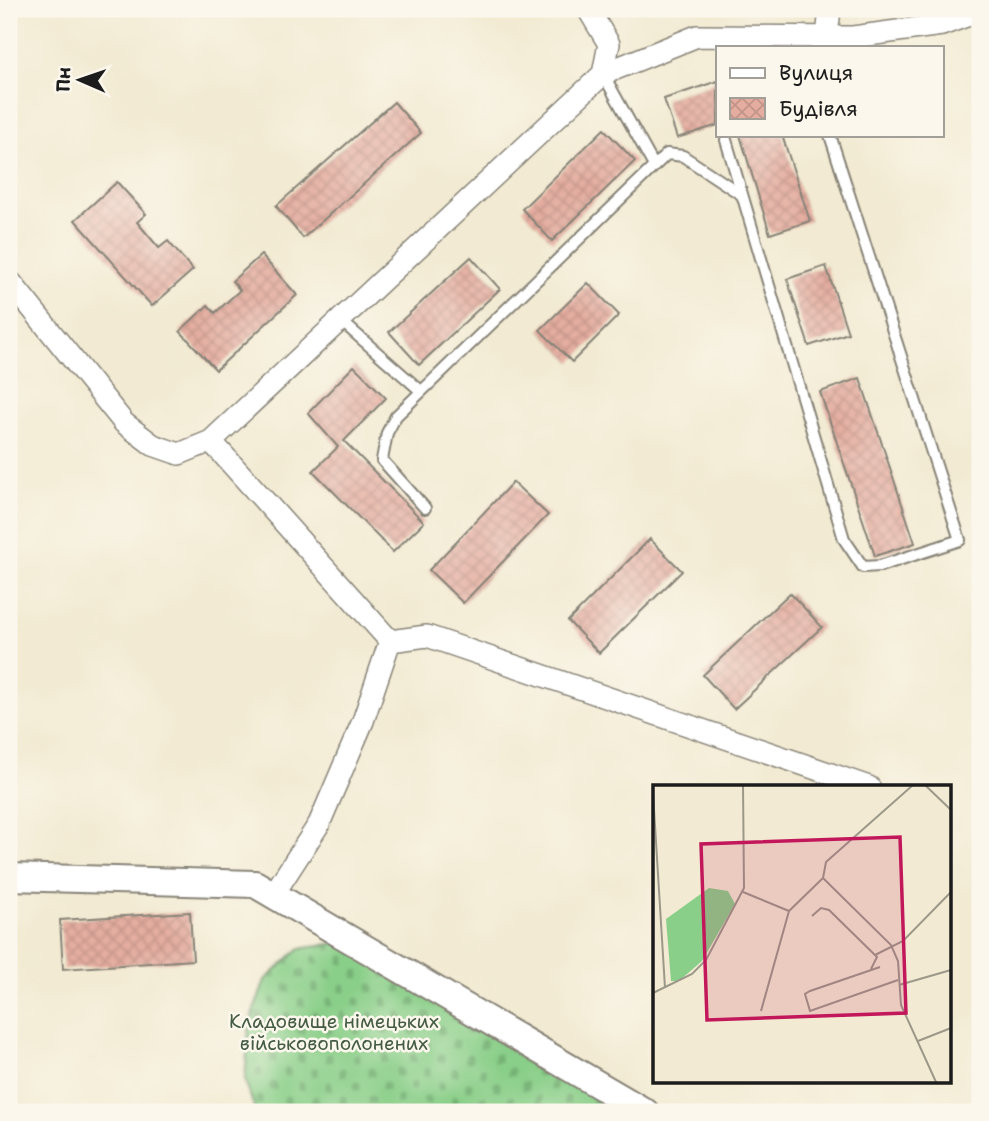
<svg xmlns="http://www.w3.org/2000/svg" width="989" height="1121" font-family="'Shantell Sans',sans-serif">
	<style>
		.cemetery { fill: url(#cemetery-stones); stroke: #537652; stroke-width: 2 }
		.building { fill: url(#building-cross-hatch) }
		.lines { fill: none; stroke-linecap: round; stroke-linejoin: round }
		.service-casing { stroke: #878377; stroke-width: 14 }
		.minor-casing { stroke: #878377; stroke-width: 24 }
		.tertiary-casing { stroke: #878377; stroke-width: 30 }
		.service { stroke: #fff; stroke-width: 10 }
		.minor { stroke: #fff; stroke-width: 21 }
		.tertiary { stroke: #fff; stroke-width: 26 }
		.labels { text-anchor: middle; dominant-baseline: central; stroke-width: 5; stroke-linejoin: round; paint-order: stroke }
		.park-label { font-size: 19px; fill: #425b42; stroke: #fbf7ec }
		.inset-road { fill: none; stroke: #9c9889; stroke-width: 2 }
		.view { fill: #c2185b; fill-opacity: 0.15; stroke: #c2185b; stroke-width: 3.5 }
		.inset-edge { fill: none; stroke: #1c1c1c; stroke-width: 3.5 }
	</style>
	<defs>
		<pattern id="cemetery-stones" width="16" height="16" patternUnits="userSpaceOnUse" patternTransform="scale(1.75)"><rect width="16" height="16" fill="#8acf89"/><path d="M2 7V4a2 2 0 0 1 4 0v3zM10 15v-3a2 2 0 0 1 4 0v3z" fill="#76b176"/></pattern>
		<pattern id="building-cross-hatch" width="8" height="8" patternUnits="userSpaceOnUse" patternTransform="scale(1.75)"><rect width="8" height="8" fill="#e4ada0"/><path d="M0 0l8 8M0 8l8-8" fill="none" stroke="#c39489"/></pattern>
	</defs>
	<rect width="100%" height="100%" fill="#fbf7ec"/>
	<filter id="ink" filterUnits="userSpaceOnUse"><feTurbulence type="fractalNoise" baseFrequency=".0143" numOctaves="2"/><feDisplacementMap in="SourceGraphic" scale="14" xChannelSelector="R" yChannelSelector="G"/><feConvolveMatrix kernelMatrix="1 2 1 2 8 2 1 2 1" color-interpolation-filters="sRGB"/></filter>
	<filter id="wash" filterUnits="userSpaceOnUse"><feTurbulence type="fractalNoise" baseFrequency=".00686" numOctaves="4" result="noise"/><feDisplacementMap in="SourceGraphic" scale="28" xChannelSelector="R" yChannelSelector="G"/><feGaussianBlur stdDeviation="1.57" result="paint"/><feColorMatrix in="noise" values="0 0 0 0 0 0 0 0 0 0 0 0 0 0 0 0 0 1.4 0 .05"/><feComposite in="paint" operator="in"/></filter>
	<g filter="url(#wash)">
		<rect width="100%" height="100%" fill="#f2ead2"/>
		<!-- cemetery -->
		<path class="cemetery" d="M342 942 622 1112H256L245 1081 249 1025 265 980 299 949Z"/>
		<g id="blocks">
			<!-- building -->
			<path class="building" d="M718 81V125L677 138 664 99Z
				M394 102 421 133 303 238 276 206Z
				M604 129 635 161 552 241 522 209Z
				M740 135H782L810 221 770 234Z
				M117 182 146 214 137 222 159 248 168 241 193 270 152 306 75 220Z
				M261 255 297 295 216 370 180 331 208 305 215 313 240 290 232 281Z
				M471 257 500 289 419 365 389 332Z
				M826 266 848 333 809 346 787 279Z
				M588 283 619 315 572 362 540 330Z
				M354 366 386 398 344 441 424 522 393 552 313 471 338 447 308 413Z
				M860 378 915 543 875 556 820 392Z
				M513 482 548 515 463 603 429 570Z
				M650 539 682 571 599 653 568 621Z
				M790 593 822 627 734 709 703 675Z
				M190 912 193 960 63 969 60 920Z"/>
		</g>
	</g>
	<g filter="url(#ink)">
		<use href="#blocks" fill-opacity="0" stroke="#878377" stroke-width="2"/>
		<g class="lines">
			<!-- service casing -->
			<g class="service-casing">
				<path id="service" d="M603 74 654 166
					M726 140 844 539 863 567 880 566 960 540 830 135
					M340 320 421 391
					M425 508 382 460 387 433 396 416 667 154 683 156 742 195"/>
			</g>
			<!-- minor casing -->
			<g class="minor-casing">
				<path id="minor" d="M588 9 609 44 603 74
					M827 37 830 9
					M9 280 124 423 153 445 179 454 211 441 390 641 363 721 319 824 273 895
					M211 441 603 74 697 36 853 37 942 25 980 11
					M390 641 427 636 869 787"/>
			</g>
			<!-- tertiary casing -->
			<g class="tertiary-casing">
				<path id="tertiary" d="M9 877 255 884 645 1112"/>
			</g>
			<!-- service -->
			<use href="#service" class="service"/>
			<!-- minor -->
			<use href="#minor" class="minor"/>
			<!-- tertiary -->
			<use href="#tertiary" class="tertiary"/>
		</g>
	</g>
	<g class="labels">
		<!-- park labels -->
		<g class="park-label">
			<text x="334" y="1021">Кладовище німецьких<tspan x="334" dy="22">військовополонених</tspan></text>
		</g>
	</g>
	<!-- overview -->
	<g transform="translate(653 785)">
		<rect width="298" height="298" fill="#f2ead2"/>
		<path d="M56 103 75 106 82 119 49 176 26 196H18L13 134Z" fill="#8acf89"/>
		<path class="inset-road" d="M272 0 298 25M0 8 12 203M170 93 238 160 245 176 248 220 283 297M90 107 136 126 170 93 173 77 260 0M159 131 168 123 176 125 224 172 218 184M222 170 250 156 298 107M227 182 157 206 152 209 157 226 245 195M246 200 298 185M0 208 39 189 53 175 91 103 90 0M108 226 136 126M265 256 298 243"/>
		<path class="view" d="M247 52 253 228 54 235 48 59Z"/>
		<rect width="298" height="298" class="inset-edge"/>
	</g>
	<!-- margin -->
	<rect width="989" height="1121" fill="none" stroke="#fbf7ec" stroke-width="35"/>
	<!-- legend -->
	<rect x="716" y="46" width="228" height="91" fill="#fbf7ec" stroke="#a29f99" stroke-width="2"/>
	<rect x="730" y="68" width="35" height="10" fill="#ffffff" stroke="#a29f99" stroke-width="2"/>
	<text x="779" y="80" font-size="21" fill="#1c1c1c">Вулиця</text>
	<rect x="730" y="98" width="35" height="21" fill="url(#building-cross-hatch)" stroke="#a29f99" stroke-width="2"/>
	<text x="779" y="116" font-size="21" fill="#1c1c1c">Будівля</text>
	<!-- north arrow -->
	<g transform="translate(80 80) rotate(272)" stroke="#fbf7ec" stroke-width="5" paint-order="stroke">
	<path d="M0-5L12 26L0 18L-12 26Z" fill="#1c1c1c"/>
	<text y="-10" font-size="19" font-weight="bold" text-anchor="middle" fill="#1c1c1c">Пн</text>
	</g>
</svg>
